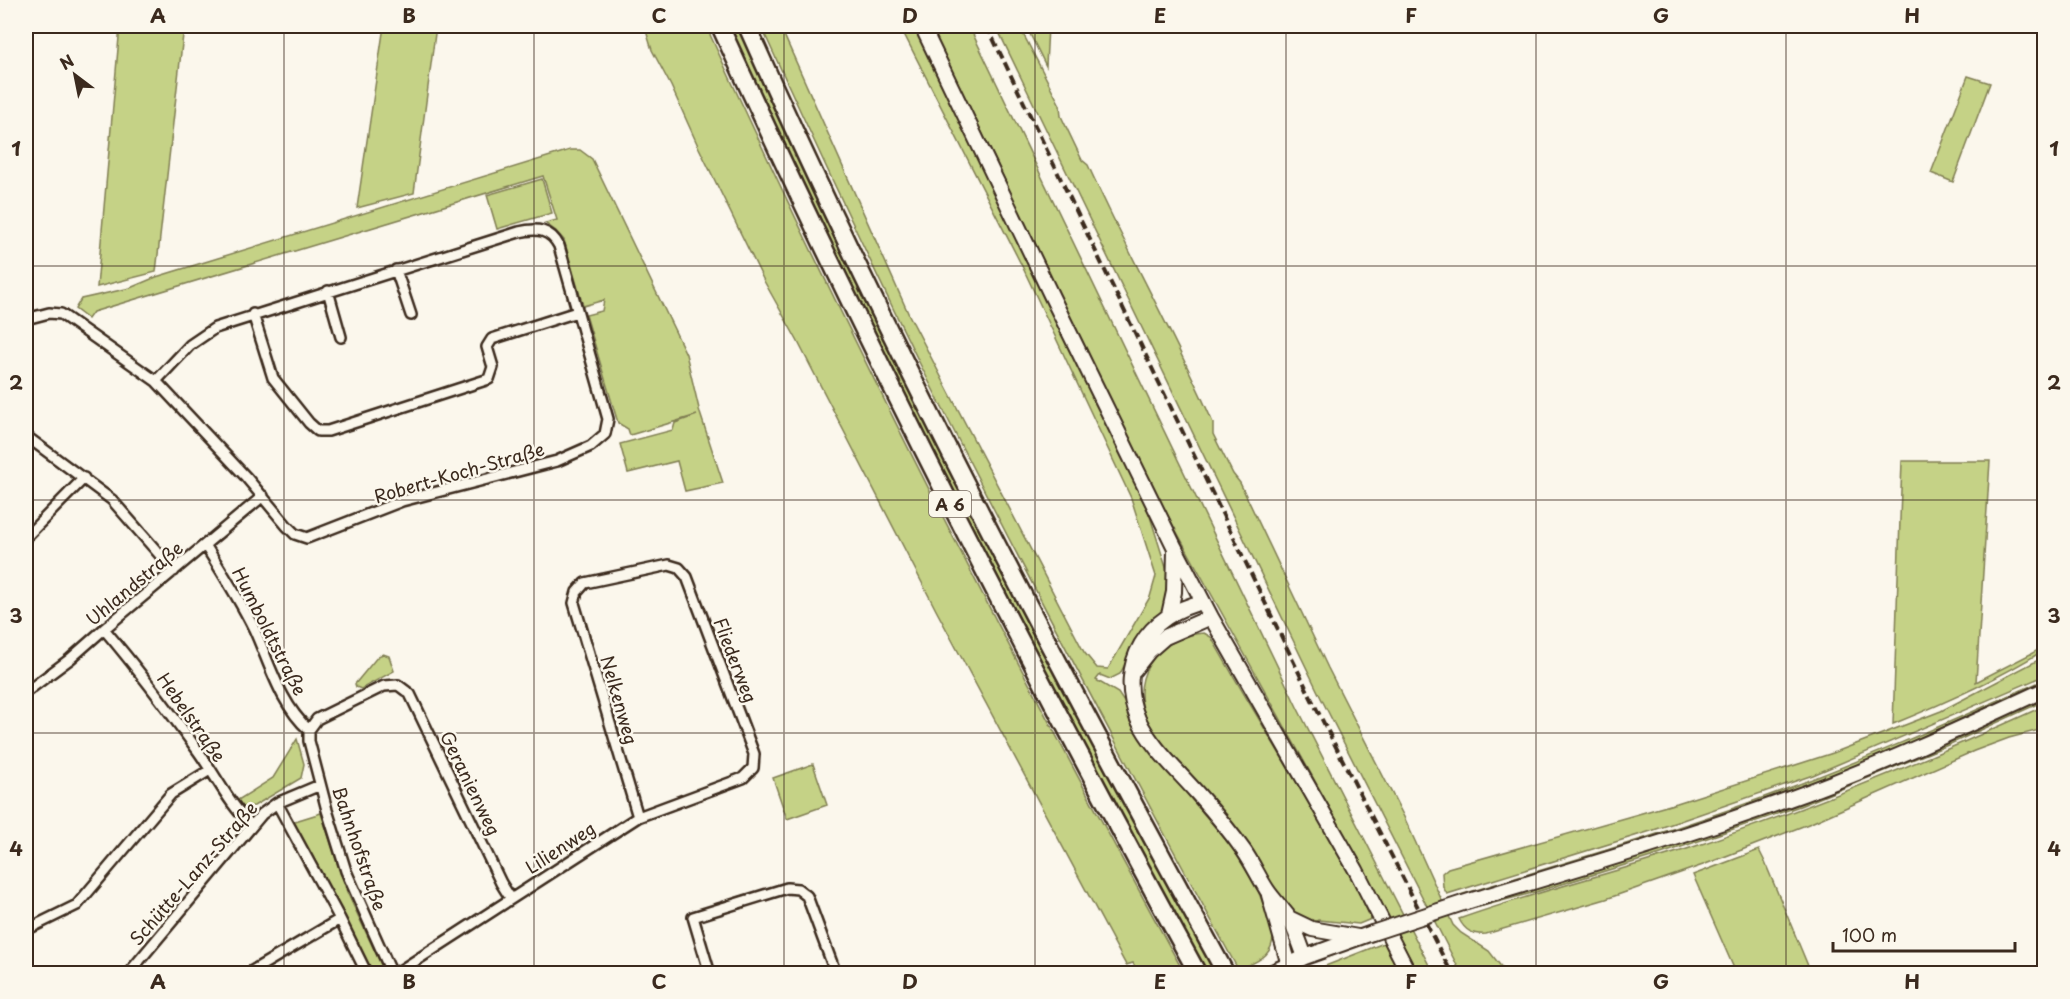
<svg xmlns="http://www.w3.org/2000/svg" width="2070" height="999" font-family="'Playpen Sans',sans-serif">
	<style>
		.green { fill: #c5d286; stroke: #807e52; stroke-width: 1.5 }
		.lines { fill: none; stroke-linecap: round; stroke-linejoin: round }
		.street-casing { stroke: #3b2a1e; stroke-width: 14 }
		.secondary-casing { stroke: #3b2a1e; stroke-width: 18 }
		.highway-casing { stroke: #3b2a1e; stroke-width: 21 }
		.street { stroke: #fbf7ec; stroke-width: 9 }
		.secondary { stroke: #fbf7ec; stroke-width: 14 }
		.highway { stroke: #fbf7ec; stroke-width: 16 }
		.rail { stroke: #3b2a1e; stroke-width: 4; stroke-dasharray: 9 4.5; stroke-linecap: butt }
		.secondary-bridge-casing { stroke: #3b2a1e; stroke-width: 18; stroke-linecap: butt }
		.secondary-bridge { stroke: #fbf7ec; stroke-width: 14 }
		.grid { fill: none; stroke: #3b2a1e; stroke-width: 1.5; stroke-opacity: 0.55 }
		.labels { text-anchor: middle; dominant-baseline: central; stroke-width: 5; stroke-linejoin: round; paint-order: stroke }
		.shield { fill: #fbf7ec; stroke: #75685c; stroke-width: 1.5 }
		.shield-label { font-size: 16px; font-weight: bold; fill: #3b2a1e }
		.street-label { font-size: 18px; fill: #3b2a1e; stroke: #fbf7ec }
		.neatline { fill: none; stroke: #3b2a1e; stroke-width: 2 }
		.grid-label { font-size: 20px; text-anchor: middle; font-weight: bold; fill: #3b2a1e }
	</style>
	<rect width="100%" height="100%" fill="#fbf7ec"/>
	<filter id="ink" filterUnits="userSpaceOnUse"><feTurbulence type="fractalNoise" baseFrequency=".0167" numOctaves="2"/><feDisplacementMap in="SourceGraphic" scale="12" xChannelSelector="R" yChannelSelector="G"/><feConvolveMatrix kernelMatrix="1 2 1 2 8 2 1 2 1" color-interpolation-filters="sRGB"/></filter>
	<g filter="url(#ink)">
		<!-- green -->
		<path class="green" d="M120 26H184L156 272 97 287Z
			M384 26H436L414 193 357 208Z
			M647 26H706C853 348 1014 663 1184 973H1138L1133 963 1126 965 936 610 797 340 764 281 699 148 671 86 652 50 647 34Z
			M729 26H738C883 349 1047 662 1216 973H1207C1114 801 1021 629 933 454 862 313 795 169 729 26Z
			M761 26H780L909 315 1084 652 1097 668 1108 669 1150 597 1156 576 1131 498 1023 268 900 26H916L931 56 1148 510 1169 577 1166 604 1158 616 1138 638 1120 674 1110 679 1100 675 1096 680 1118 693 1124 702 1129 720 1141 740 1232 847 1257 888 1274 932 1273 933C1274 955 1260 960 1243 968L1246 973H1240C1130 772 1023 569 920 364 865 252 813 139 761 26Z
			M930 26H969L1298 709 1433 973H1418L1341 828 1158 498 1069 320 997 163Z
			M996 26H1019L1060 105 1061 116 1082 160 1088 165C1127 252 1175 335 1213 423V434L1233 474 1240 483 1328 668 1405 819 1453 925 1461 933 1489 951 1506 973H1461L1321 698Z
			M1026 26H1048L1046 66Z
			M1968 76 1990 83 1953 182 1931 173Z
			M570 150H580L592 159 686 354 700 413 723 483 685 491 677 461 628 473 620 444 673 430 675 423 697 415 630 435 628 429 618 423 586 315 602 311 604 300 583 306 564 240 556 231 545 223 557 220 543 176 93 312 88 319 75 309 81 299 130 288 156 277Z
			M542 179 552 213 497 229 487 195Z
			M1902 461H1990L1976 682 2044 647V650C1997 680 1945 703 1893 724Z
			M1204 633 1211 637C1261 726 1316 811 1365 900L1363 902 1371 919 1359 924 1318 920 1313 923C1306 920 1298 917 1293 912 1272 892 1257 856 1239 833 1222 810 1202 788 1183 766 1170 751 1153 734 1145 715 1138 696 1140 675 1153 659 1164 644 1185 634 1204 633Z
			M383 654 389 656 394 671 361 689 356 687 355 684 378 656Z
			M2044 657V676L1813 775 1651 831 1447 894 1443 887 1442 873 1448 868 1677 803 1833 753 1941 711Z
			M2044 680V683C1954 725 1862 765 1768 799 1667 836 1563 865 1461 897L1460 895C1560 864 1661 835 1759 799 1856 764 1950 722 2044 680Z
			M2044 699V701L1948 745 1800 806 1661 854 1536 892 1467 910 1646 855 1780 809 1881 770Z
			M2044 706 2043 729 2009 738 1974 751 1811 823 1703 865 1606 899 1486 934C1473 935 1465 931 1459 919 1535 892 1613 873 1690 848 1811 808 1929 759 2044 706Z
			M297 739 304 764 301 778 254 806 243 807 238 800 273 778Z
			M813 764 827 805 787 819 773 778Z
			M321 813 347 892 385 973H372L292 822Z
			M1759 850 1764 860 1811 973H1736L1693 875Z
			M1384 943 1391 957H1395L1403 974H1305Z"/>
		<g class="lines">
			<!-- street casing -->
			<g class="street-casing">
				<path id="street" d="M396 270 411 315
					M328 291 341 337
					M253 314 273 378 309 423 318 431H328L489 379 493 367 487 347 492 339 577 312
					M26 319 49 313 61 314 156 381 246 477 287 526 295 534 307 538 402 501 557 461 591 446 605 434 608 419 559 246C550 229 537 228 519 232L215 328 190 345 156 381
					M26 436 112 500 174 571
					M26 537 84 478
					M205 545C222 572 240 600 254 629 270 664 280 704 309 730
					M104 629C137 668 168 709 198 751 216 776 229 804 252 826
					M26 692 70 659 104 629 263 496
					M309 730 317 719 384 686 398 685 410 694 501 883 511 899
					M309 730V741L327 810 346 871 392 974
					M277 803 340 919 367 974
					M26 930 77 905 171 794 210 770
					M128 974 262 814 277 803 320 785
					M247 974 340 919
					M395 974 638 817 743 778 753 768 754 754 687 577 679 568 669 565 585 583 577 592 574 603 638 817
					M710 974 693 917 787 888 798 889 807 896 836 974"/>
			</g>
			<!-- secondary casing -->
			<g class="secondary-casing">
				<path id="secondary" d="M922 26 1052 297 1175 548 1211 617 1356 870 1409 974
					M1203 602C1148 614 1115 664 1138 719 1151 747 1178 771 1198 794 1214 812 1230 831 1244 851 1253 864 1259 878 1267 890 1273 899 1281 907 1287 915 1295 928 1300 943 1305 957
					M1169 615 1174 592 1175 551
					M1134 670 1149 651 1165 637 1211 617
					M1269 895 1289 965
					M1463 903C1572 870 1682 838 1789 799 1876 768 1960 729 2044 690
					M1289 918 1312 929 1358 937
					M1268 974 1305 957 1372 933"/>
			</g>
			<!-- highway casing -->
			<g class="highway-casing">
				<path id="highway" d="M720 26C867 348 1028 663 1198 974
					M747 26C890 349 1056 663 1226 974"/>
			</g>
			<!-- street -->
			<use href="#street" class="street"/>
			<!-- secondary -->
			<use href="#secondary" class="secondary"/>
			<!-- highway -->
			<use href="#highway" class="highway"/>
			<!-- rail -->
			<path class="rail" d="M987 26 1313 702 1452 974"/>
			<!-- secondary-bridge casing -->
			<g class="secondary-bridge-casing">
				<path id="secondary-bridge" d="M1372 933 1463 903"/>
			</g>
			<!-- secondary-bridge -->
			<use href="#secondary-bridge" class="secondary-bridge"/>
		</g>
	</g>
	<!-- grid -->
	<path class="grid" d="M284 26V974M534 26V974M784 26V974M1035 26V974M1286 26V974M1536 26V974M1786 26V974M26 266H2044M26 500H2044M26 733H2044"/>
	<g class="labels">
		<!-- shield labels -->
		<rect class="shield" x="929" y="491" width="42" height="26" rx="4.5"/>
		<g class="shield-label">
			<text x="950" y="504">A 6</text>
		</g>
		<!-- street labels -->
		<g class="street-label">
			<text transform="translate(459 472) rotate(-16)">Robert-Koch-Straße</text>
			<text transform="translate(134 583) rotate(-40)">Uhlandstraße</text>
			<text transform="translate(270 631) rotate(63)">Humboldtstraße</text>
			<text transform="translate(736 660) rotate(69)">Fliederweg</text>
			<text transform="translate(620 700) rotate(74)">Nelkenweg</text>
			<text transform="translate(192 717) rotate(55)">Hebelstraße</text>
			<text transform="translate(471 783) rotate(64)">Geranienweg</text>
			<text transform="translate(560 847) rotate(-33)">Lilienweg</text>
			<text transform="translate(360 848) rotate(71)">Bahnhofstraße</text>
			<text transform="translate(193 873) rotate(-49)">Schütte-Lanz-Straße</text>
		</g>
	</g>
	<!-- margin -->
	<rect width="2070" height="999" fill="none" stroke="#fbf7ec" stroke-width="66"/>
	<!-- north arrow -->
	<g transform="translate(75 75) rotate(328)" stroke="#fbf7ec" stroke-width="4.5" paint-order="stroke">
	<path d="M0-4.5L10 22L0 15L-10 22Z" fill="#3b2a1e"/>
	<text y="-9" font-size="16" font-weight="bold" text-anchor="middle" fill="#3b2a1e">N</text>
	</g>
	<!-- scale -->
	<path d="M1833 942v9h182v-9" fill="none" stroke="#3b2a1e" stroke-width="3"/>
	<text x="1842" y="942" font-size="18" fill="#3b2a1e" stroke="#fbf7ec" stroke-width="4.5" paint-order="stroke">100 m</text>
	<rect x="33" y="33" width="2004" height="933" class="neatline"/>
	<g class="grid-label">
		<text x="158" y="23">A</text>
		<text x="409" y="23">B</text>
		<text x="659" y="23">C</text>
		<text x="910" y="23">D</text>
		<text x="1160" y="23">E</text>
		<text x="1411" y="23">F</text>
		<text x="1661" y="23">G</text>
		<text x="1912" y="23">H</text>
		<text x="16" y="156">1</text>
		<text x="2054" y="156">1</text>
		<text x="16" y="390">2</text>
		<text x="2054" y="390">2</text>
		<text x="16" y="623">3</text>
		<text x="2054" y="623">3</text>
		<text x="16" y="856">4</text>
		<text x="2054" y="856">4</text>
		<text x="158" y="989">A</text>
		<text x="409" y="989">B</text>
		<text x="659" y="989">C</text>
		<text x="910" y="989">D</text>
		<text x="1160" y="989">E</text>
		<text x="1411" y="989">F</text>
		<text x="1661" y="989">G</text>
		<text x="1912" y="989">H</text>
	</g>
</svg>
